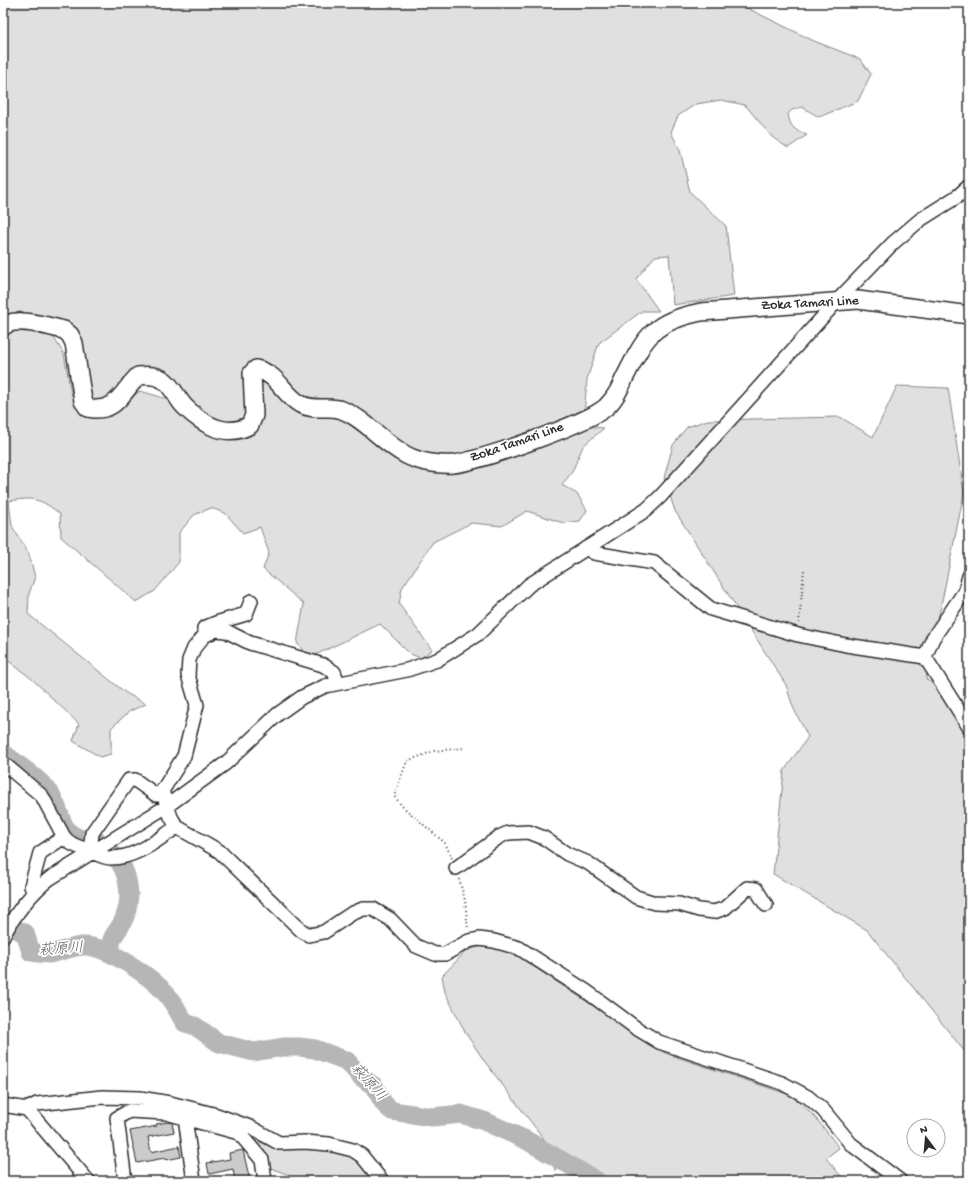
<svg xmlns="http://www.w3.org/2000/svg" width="972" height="1184" font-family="'Gochi Hand','Klee One',sans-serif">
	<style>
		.green { fill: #e0e0e0; stroke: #868686 }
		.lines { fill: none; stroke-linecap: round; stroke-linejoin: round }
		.river { stroke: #b6b6b6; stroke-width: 19 }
		.building { fill: #cbcbcb; stroke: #2b2b2b }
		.minor-casing { stroke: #2b2b2b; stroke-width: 16 }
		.major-casing { stroke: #2b2b2b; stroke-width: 20 }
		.path { stroke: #2b2b2b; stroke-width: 2; stroke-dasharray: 1 3; stroke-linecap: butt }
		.minor { stroke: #fff; stroke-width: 13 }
		.major { stroke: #fff; stroke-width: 17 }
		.labels { text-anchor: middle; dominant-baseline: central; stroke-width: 3.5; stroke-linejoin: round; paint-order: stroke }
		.street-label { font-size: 14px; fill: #2b2b2b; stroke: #fff }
		.water-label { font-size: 15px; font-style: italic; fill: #5c5c5c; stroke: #fff }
	</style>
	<rect width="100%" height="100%" fill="#fff"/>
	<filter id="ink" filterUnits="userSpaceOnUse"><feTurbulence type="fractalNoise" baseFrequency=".025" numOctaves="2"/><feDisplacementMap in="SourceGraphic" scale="8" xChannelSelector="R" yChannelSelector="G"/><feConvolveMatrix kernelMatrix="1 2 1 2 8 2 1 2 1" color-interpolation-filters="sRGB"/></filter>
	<g filter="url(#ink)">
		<!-- green -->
		<path class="green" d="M3 3H754L747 8 814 41 860 59 871 74 858 101 819 117 802 107 792 110 788 114C790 127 795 131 807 135L788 148 772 137 745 105 721 100 696 104 678 116 671 132 680 150 690 192 726 226 734 296 673 305 669 255 655 256 636 279 659 311H642L599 343 587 379 584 415 454 459 426 457 309 404 264 367 246 422 213 423 160 374 114 400 90 404 77 342 3 321Z
			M14 325 52 335 64 354 71 393 77 404 113 412 140 391 175 401 209 432 254 427 260 382 268 383 342 415 431 469 584 426 604 428 583 446 572 472 562 485 577 494 587 510 580 521 563 523 527 511 502 526 471 523 433 542 402 588 399 604 432 650 421 658 410 654 380 624 309 658 297 643 304 604 263 569 269 553 260 527 243 533 225 513 211 508 194 515 179 533V562L155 591 136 602 61 537 60 514C40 498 33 497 9 501L12 526 29 554 35 577 29 594 28 614 126 693 146 704 130 711 111 728V754L100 757 73 741 79 724 32 679 6 659 3 661V337L6 329Z
			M897 386 948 388 964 493 926 679 969 711V1057L867 930 773 874 784 771 808 737 793 707 786 685 675 511 664 478 673 445 687 427 708 420 840 417 873 437Z
			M482 946 494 947 519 957 665 1053 790 1095C811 1109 824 1128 839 1148L826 1158 841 1176 850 1181H597L580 1166 555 1170 547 1143 485 1062 465 1032 445 992 442 976 467 950Z
			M255 1140 277 1149 302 1144 350 1152 379 1181H288L289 1175 268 1167Z"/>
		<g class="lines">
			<!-- river -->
			<path class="river" d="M3 753C17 764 34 775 46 788 68 814 52 838 97 841 105 848 118 857 123 868 131 886 131 907 121 925 113 938 111 935 111 952
				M3 924 25 933 31 952C37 953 43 954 49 954 60 952 71 947 82 946 105 944 152 977 167 995 174 1003 179 1014 185 1023L195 1026 219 1043 254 1052 283 1047H299L315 1049 347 1061 361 1077 374 1086 384 1104 392 1111 432 1117 461 1114 484 1121 526 1140 597 1181"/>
		</g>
		<!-- building -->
		<path class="building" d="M168 1122 172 1123 174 1132 148 1137 151 1152 179 1146 181 1157 166 1160 165 1158 137 1163 130 1131 157 1126 156 1124Z
			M243 1150 250 1181H235L233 1169 209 1174 207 1163 230 1159 229 1153Z"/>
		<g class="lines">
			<!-- minor casing -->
			<g class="minor-casing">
				<path id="minor" d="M586 548 594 553 654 563 711 609 798 635 846 645 925 657 969 727
					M204 628 216 623 246 614 251 601
					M925 657 933 638 965 591 969 576
					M3 763 42 796 64 837C70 845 79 847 88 850 95 853 103 858 111 858 136 858 157 840 177 827L219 851 302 931 309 935 324 932 351 914 363 909H373L390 919 416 946 435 954H445L469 941 479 939 494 941 519 948 586 991 636 1028 659 1042 782 1083 808 1097 823 1110 851 1144 900 1181
					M177 827 171 817 162 791 184 756 197 705 188 675 189 660 194 648 204 636 216 630 226 631 250 643 323 665 334 672 338 683
					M92 852 91 843 92 833 129 780H135L156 795 162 794
					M456 868 499 837 508 833 529 832 544 838 567 854 588 863 636 897 655 903 679 904 699 910 714 912 725 908 747 888 756 889 766 905
					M33 892 31 886 40 853 64 837
					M3 936C15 914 29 895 49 879L167 806 226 763 278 714 302 697 325 686 407 670 437 660 478 634 529 585 646 510 660 497 838 300 893 243 920 220 958 196 969 186
					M3 1105 27 1109 88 1181
					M27 1109 37 1104 102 1097 140 1098 170 1103 217 1115 250 1127 279 1143 305 1142 329 1144 353 1150 362 1156 382 1181
					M185 1118 194 1181
					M125 1181 117 1118 129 1111 166 1113 239 1133 262 1160 265 1181"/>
			</g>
			<!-- major casing -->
			<g class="major-casing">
				<path id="major" d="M3 327C14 315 50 327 64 330L70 335 74 343 83 401 88 408C116 414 121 393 138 376 148 375 157 375 165 381 173 388 177 398 184 406 202 424 226 439 250 425L254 415 252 373 256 369C278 374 283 394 300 404 316 412 329 405 342 410 364 418 383 443 406 455 419 462 438 465 453 464 477 462 589 423 606 407 615 399 620 388 625 377 646 335 653 322 701 312L858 300 969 315"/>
			</g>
			<!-- path -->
			<path class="path" d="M799 623 804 570
				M452 858 445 843 403 807 394 796 407 761 434 751 465 748
				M459 879 465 900 468 930"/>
			<!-- minor -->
			<use href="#minor" class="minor"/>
			<!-- major -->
			<use href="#major" class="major"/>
		</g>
	</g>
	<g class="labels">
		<!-- street labels -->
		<g class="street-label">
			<text transform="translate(810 304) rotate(-3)">Zoka Tamari Line</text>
			<text transform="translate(517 443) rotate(-19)">Zoka Tamari Line</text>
		</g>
		<!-- water labels -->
		<g class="water-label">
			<text transform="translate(61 950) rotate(-4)">萩原川</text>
			<text transform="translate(368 1083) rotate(48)">萩原川</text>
		</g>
	</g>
	<!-- margin -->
	<rect width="972" height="1184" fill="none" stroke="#fff" stroke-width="16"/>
	<rect x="8" y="8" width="956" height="1168" fill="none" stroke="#2b2b2b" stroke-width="1.5" filter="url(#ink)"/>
	<!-- north arrow -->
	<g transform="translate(926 1138) rotate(344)"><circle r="19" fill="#ffffff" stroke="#aaaaaa"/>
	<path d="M0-3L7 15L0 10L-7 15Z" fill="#2b2b2b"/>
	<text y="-6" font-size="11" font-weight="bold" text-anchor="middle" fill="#2b2b2b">N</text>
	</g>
</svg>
